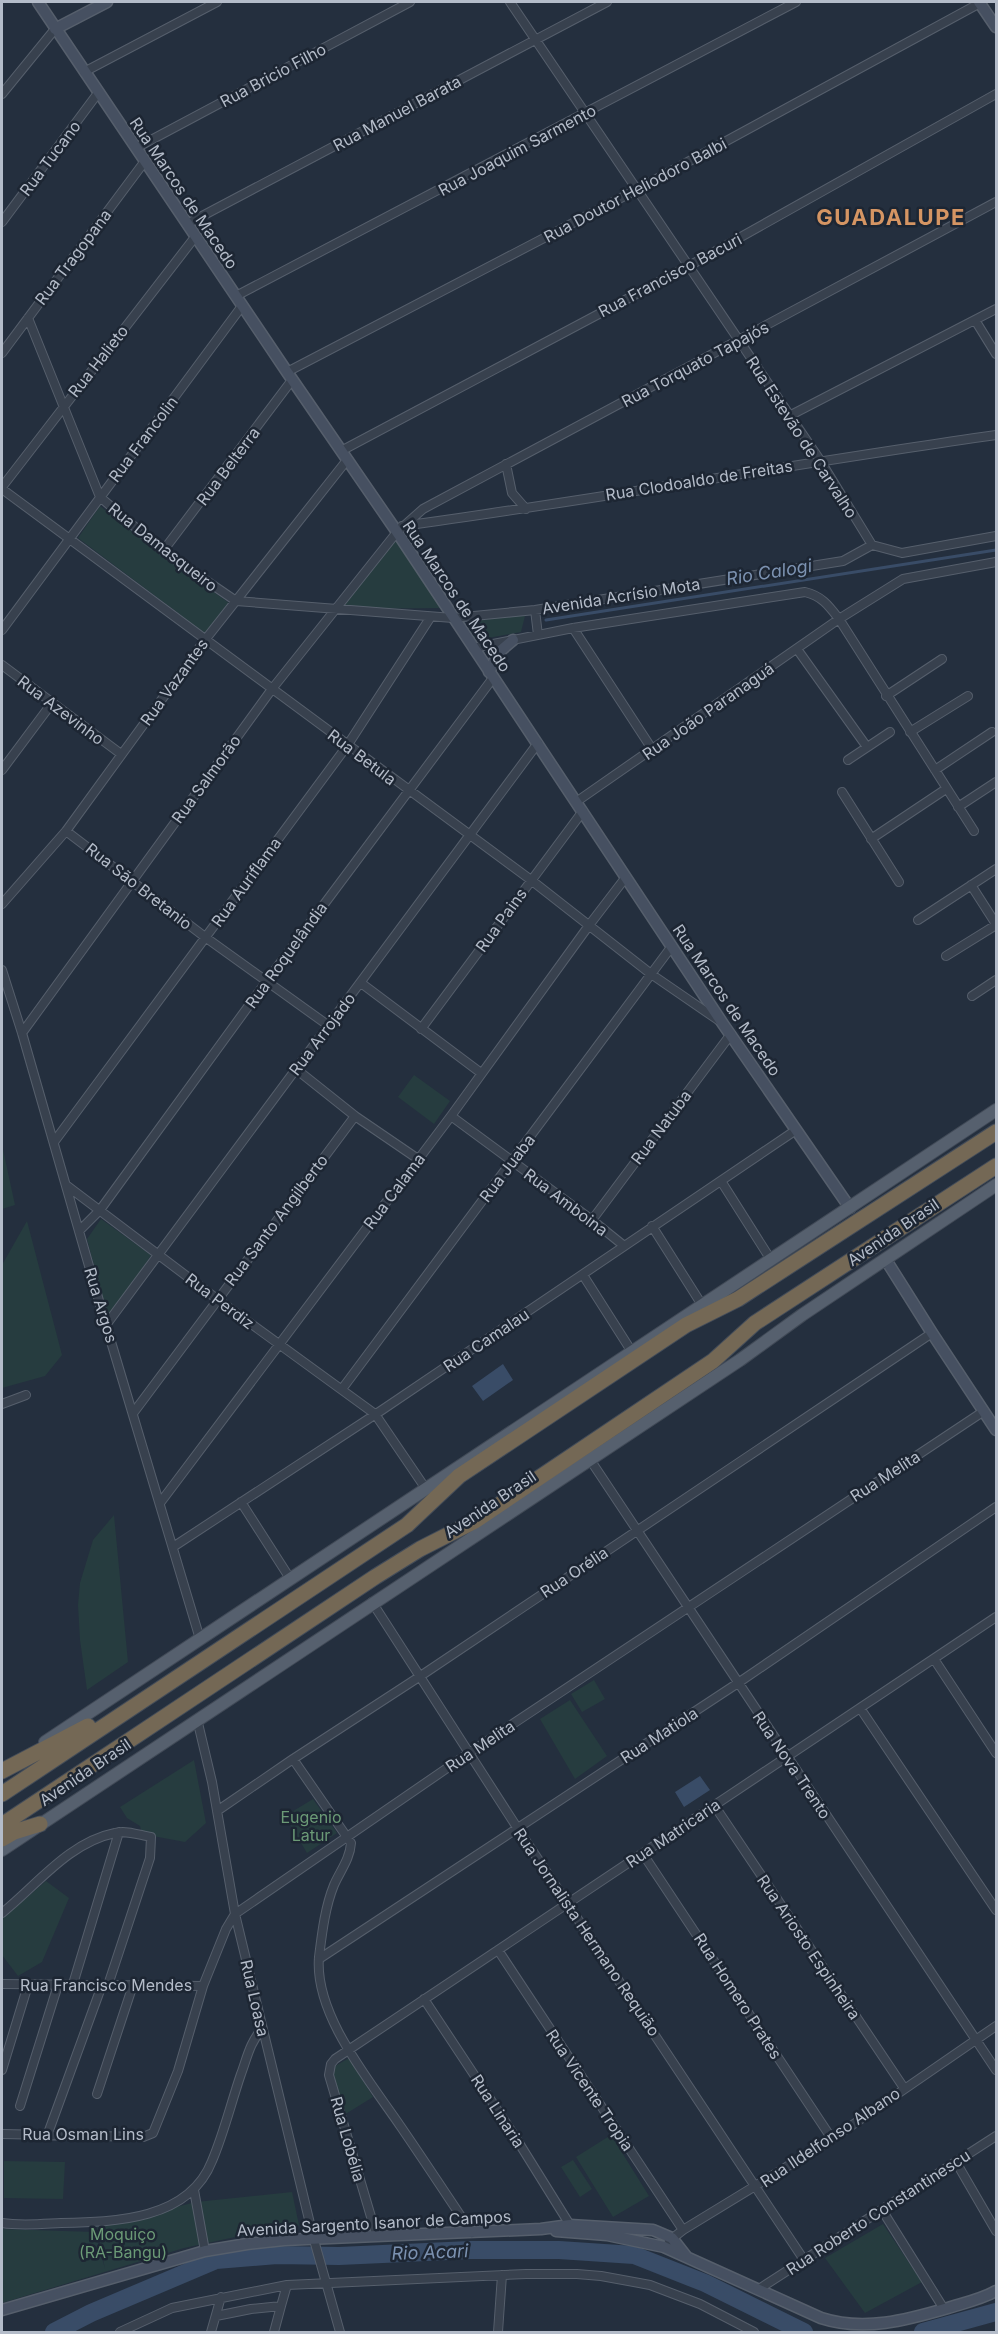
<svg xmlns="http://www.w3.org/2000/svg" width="998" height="2334" font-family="Inter,sans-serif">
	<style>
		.green { fill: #263c3f }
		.water { fill: #394c67 }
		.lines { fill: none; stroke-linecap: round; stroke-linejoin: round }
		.stream { stroke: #394c67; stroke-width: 3 }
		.river { stroke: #394c67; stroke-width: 18 }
		.street-casing { stroke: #565f6c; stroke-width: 10 }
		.secondary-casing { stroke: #565f6c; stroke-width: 13 }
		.primary-casing { stroke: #414a57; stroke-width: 14 }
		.highway-casing { stroke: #434c59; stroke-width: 17 }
		.street { stroke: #38414e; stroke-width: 8 }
		.secondary { stroke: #465061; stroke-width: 10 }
		.primary { stroke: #56606e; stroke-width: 12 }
		.highway { stroke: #746855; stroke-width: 15 }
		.labels { text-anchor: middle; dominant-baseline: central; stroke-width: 5; stroke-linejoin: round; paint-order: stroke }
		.street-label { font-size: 16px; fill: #b4bcc9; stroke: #1d2633 }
		.park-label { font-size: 16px; fill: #6b9a76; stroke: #1d2633 }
		.water-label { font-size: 18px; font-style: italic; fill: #7c92b1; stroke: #1d2633 }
		.district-label { font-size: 22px; font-weight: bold; letter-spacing: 1.5px; fill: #d59563; stroke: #1d2633 }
	</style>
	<rect width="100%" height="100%" fill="#242f3e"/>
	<!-- green -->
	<path class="green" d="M100 506 160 554 229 603 206 634 78 538Z
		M397 533 445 608 337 609Z
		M526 612 521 632 472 641 467 622Z
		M414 1075 450 1101 434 1124 398 1097Z
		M2 1145 15 1205 2 1209Z
		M101 1219 151 1255 109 1322 87 1239Z
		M27 1221 62 1355 45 1376 2 1388V1265Z
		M114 1515 128 1662 87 1690 80 1640 78 1605 80 1583 93 1540Z
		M594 1680 605 1699 582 1712 571 1694Z
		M570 1700 607 1756 575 1779 540 1719Z
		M194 1760 206 1823 185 1842 142 1834 140 1826 127 1818 120 1807Z
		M313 1799 337 1833 307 1853 285 1816Z
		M46 1881 69 1898 42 1962 18 1976 2 1955V1919Z
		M349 2058 373 2097 344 2115 332 2068Z
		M611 2135 649 2196 613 2217 576 2157Z
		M573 2160 592 2189 580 2197 561 2167Z
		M4 2161 65 2162 63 2199 4 2198Z
		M292 2192 299 2225 293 2231 240 2236 184 2248 2 2303V2229L95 2232 105 2269 97 2227 196 2202Z
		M883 2224 922 2282 865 2313 825 2258Z"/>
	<!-- water -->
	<path class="water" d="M503 1364 513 1380 483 1401 472 1386Z
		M700 1776 710 1790 684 1807 675 1792Z"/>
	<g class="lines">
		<!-- stream -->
		<path class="stream" d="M546 620 996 550"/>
		<!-- river -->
		<path class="river" d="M54 2332 91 2313 216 2260 277 2255 339 2256 470 2250H559L634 2255 705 2283 804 2332
			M923 2332 996 2312"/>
		<!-- street casing -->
		<g class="street-casing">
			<path id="street" d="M510 2 820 460 872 545
				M84 72 217 2
				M2 94 55 29
				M136 148 410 2
				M2 222 98 93
				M187 224 607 2
				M236 296 796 2
				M28 318 100 497 163 551 236 601 453 618 535 610 843 561 872 545 902 553 996 536
				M975 320 996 354
				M2 353 145 161
				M287 372 638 189 980 3
				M789 416 996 309
				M341 451 689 266 996 94
				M506 464 512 493 526 509
				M2 487 195 237
				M2 489 531 880 651 974 718 1020
				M402 526C601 499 798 463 996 435
				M163 551 292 380
				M535 610 538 635
				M573 628 652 749
				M2 630 242 306
				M473 648 573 628 805 592C822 596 829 606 839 619L903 579 996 562
				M797 649 867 747
				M2 665 121 754
				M886 696 942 659
				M910 732 968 696
				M848 760 890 732
				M2 770 52 703
				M935 770 992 732
				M842 792 899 882
				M576 802 839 619 974 831
				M958 807 996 782
				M66 831 205 937 329 1026
				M871 839 946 789
				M971 885 996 924
				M2 904 66 831 205 640 347 460
				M918 920 996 869
				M946 956 996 925
				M2 970 22 1033 106 1325 200 1639
				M361 983 481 1073
				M972 996 996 980
				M421 1029 583 811
				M22 1033 272 689 397 532 423 509 996 202
				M296 1069 355 1116 418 1159
				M451 1116 592 1220 623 1245
				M54 1142 347 746 430 618
				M721 1181 771 1260
				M66 1185 217 1299 375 1414 426 1489
				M592 1220 731 1034
				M652 1226 702 1305
				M79 1231 100 1210 266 982 493 678
				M583 1275 632 1352
				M106 1325 538 743
				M342 1389 672 946
				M2 1404 26 1395
				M134 1412 355 1116
				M589 1458 996 2070
				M241 1502 291 1580
				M160 1503 451 1116 590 924 626 877
				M173 1547 382 1410 796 1130
				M372 1602 518 1829 804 2260
				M934 1659 996 1753
				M860 1708 996 1910
				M197 1719 212 1782 235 1914 314 2240 340 2332
				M293 1759 351 1843C350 1859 340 1871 334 1885 325 1907 322 1933 319 1957 314 2015 370 2081 401 2127 425 2162 448 2197 472 2233
				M714 1805 904 2088
				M217 1811 293 1759 419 1677 932 1333
				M643 1854 832 2139
				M2 1913C36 1886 69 1842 115 1833 127 1830 139 1835 151 1837L150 1858 108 1985
				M498 1950 683 2230
				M319 1959 738 1683 996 1507
				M2 1984 203 1986 226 1929 235 1914 469 1753 984 1411
				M73 1984 119 1832
				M424 1999 514 2135 570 2225
				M2 2070 28 1985
				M97 2094 133 1985
				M20 2106 58 1985
				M2 2134 143 2137 153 2133 178 2071 203 1986
				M47 2136 102 1985
				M956 2162 996 2231
				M194 2190 205 2251
				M882 2210 944 2309
				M2 2223C21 2226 41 2224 61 2223 115 2222 189 2220 212 2161 224 2133 231 2103 241 2074 247 2058 250 2042 262 2029
				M377 2237 329 2075 331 2064 335 2059 996 1617
				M669 2241 683 2230 832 2139 996 2026
				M759 2289 996 2136
				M216 2316 251 2309 281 2306 287 2285
				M120 2332 172 2308 287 2285 526 2274H577L601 2276 650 2285 700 2304 754 2332
				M211 2332 221 2297
				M274 2332 281 2306
				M498 2332 502 2275"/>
		</g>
		<!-- secondary casing -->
		<g class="secondary-casing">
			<path id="secondary" d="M38 2 287 372 397 532 723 1024 850 1208
				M979 2 996 27
				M55 29 107 2
				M489 672 499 652 513 640
				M886 1260 932 1333 996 1430
				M556 2231 607 2235 664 2247 821 2318C864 2332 907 2320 948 2308 964 2303 982 2299 996 2291
				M2 2310 205 2251 247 2244 284 2240 541 2229 570 2225 653 2230 672 2238 686 2256"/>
		</g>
		<!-- primary casing -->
		<g class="primary-casing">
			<path id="primary" d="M45 1742 996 1110
				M2 1850 740 1360 802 1315 996 1185"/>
		</g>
		<!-- highway casing -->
		<g class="highway-casing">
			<path id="highway" d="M2 1771 88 1726
				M2 1794 407 1525 459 1476 686 1325 738 1299 996 1132
				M2 1825 375 1577 420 1549 475 1521 713 1361 755 1323 996 1166
				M2 1839 14 1832 40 1824"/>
		</g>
		<!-- street -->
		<use href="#street" class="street"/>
		<!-- secondary -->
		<use href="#secondary" class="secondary"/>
		<!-- primary -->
		<use href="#primary" class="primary"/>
		<!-- highway -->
		<use href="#highway" class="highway"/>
	</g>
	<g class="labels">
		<!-- street labels -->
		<g class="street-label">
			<text transform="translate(273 75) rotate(-28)">Rua Bricio Filho</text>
			<text transform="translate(397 113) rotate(-28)">Rua Manuel Barata</text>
			<text transform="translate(517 150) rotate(-28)">Rua Joaquim Sarmento</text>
			<text transform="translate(50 158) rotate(-53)">Rua Tucano</text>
			<text transform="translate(635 190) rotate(-28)">Rua Doutor Heliodoro Balbi</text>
			<text transform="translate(184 193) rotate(56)">Rua Marcos de Macedo</text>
			<text transform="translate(73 257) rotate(-53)">Rua Tragopana</text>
			<text transform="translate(670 275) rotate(-28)">Rua Francisco Bacuri</text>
			<text transform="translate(98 361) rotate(-52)">Rua Halieto</text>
			<text transform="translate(695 364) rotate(-28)">Rua Torquato Tapajós</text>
			<text transform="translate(802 437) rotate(57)">Rua Estevão de Carvalho</text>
			<text transform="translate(143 439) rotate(-53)">Rua Francolin</text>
			<text transform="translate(228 466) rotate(-53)">Rua Belterra</text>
			<text transform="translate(699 480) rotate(-9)">Rua Clodoaldo de Freitas</text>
			<text transform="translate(163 547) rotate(38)">Rua Damasqueiro</text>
			<text transform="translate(457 596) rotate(56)">Rua Marcos de Macedo</text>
			<text transform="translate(621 596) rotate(-9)">Avenida Acrísio Mota</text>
			<text transform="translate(174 682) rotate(-54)">Rua Vazantes</text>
			<text transform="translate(61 710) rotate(37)">Rua Azevinho</text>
			<text transform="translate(708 711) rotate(-35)">Rua João Paranaguá</text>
			<text transform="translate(362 757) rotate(37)">Rua Betula</text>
			<text transform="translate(206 779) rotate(-54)">Rua Salmorão</text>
			<text transform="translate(246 882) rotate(-54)">Rua Auriflama</text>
			<text transform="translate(139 886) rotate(38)">Rua São Bretanio</text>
			<text transform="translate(501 920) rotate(-54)">Rua Pains</text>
			<text transform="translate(286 955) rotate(-54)">Rua Roquelândia</text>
			<text transform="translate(727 1000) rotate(56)">Rua Marcos de Macedo</text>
			<text transform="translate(322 1034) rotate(-53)">Rua Arrojado</text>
			<text transform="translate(661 1127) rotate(-53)">Rua Natuba</text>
			<text transform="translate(507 1168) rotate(-53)">Rua Juaba</text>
			<text transform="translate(394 1191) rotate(-53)">Rua Calama</text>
			<text transform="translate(566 1202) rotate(37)">Rua Amboina</text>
			<text transform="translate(276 1220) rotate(-53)">Rua Santo Angilberto</text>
			<text transform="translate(893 1232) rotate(-34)">Avenida Brasil</text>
			<text transform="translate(220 1301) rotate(37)">Rua Perdiz</text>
			<text transform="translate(101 1305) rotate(73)">Rua Argos</text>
			<text transform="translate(486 1340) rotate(-34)">Rua Camalau</text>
			<text transform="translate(885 1476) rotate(-33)">Rua Melita</text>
			<text transform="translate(490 1504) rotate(-34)">Avenida Brasil</text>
			<text transform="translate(574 1572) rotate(-34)">Rua Orélia</text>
			<text transform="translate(659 1735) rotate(-33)">Rua Matiola</text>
			<text transform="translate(480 1746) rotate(-34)">Rua Melita</text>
			<text transform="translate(792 1765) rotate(56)">Rua Nova Trento</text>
			<text transform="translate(85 1772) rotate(-34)">Avenida Brasil</text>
			<text transform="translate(673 1833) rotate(-34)">Rua Matricaria</text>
			<text transform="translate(587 1932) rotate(56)">Rua Jornalista Hermano Requião</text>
			<text transform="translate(809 1947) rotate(56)">Rua Ariosto Espinheira</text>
			<text x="106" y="1985">Rua Francisco Mendes</text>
			<text transform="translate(738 1996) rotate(57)">Rua Homero Prates</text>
			<text transform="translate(255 1998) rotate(77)">Rua Loasa</text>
			<text transform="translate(590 2090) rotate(56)">Rua Vicente Tropia</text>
			<text transform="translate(498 2111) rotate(57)">Rua Linaria</text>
			<text x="83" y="2134">Rua Osman Lins</text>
			<text transform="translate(830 2137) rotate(-34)">Rua Ildelfonso Albano</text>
			<text transform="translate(348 2139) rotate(74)">Rua Lobélia</text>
			<text transform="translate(878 2212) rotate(-33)">Rua Roberto Constantinescu</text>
			<text transform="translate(374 2223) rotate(-3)">Avenida Sargento Isanor de Campos</text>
		</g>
		<!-- park labels -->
		<g class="park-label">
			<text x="311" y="1817">Eugenio<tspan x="311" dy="18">Latur</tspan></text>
			<text x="123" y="2234">Moquiço<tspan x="123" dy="18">(RA-Bangu)</tspan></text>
		</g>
		<!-- water labels -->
		<g class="water-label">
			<text transform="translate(769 572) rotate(-9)">Rio Calogi</text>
			<text transform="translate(430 2252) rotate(-2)">Rio Acari</text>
		</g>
		<!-- district labels -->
		<g class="district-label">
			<text x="891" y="217">GUADALUPE</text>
		</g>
	</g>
	<!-- border -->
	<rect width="998" height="2334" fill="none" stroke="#b4bcc9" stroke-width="6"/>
</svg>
